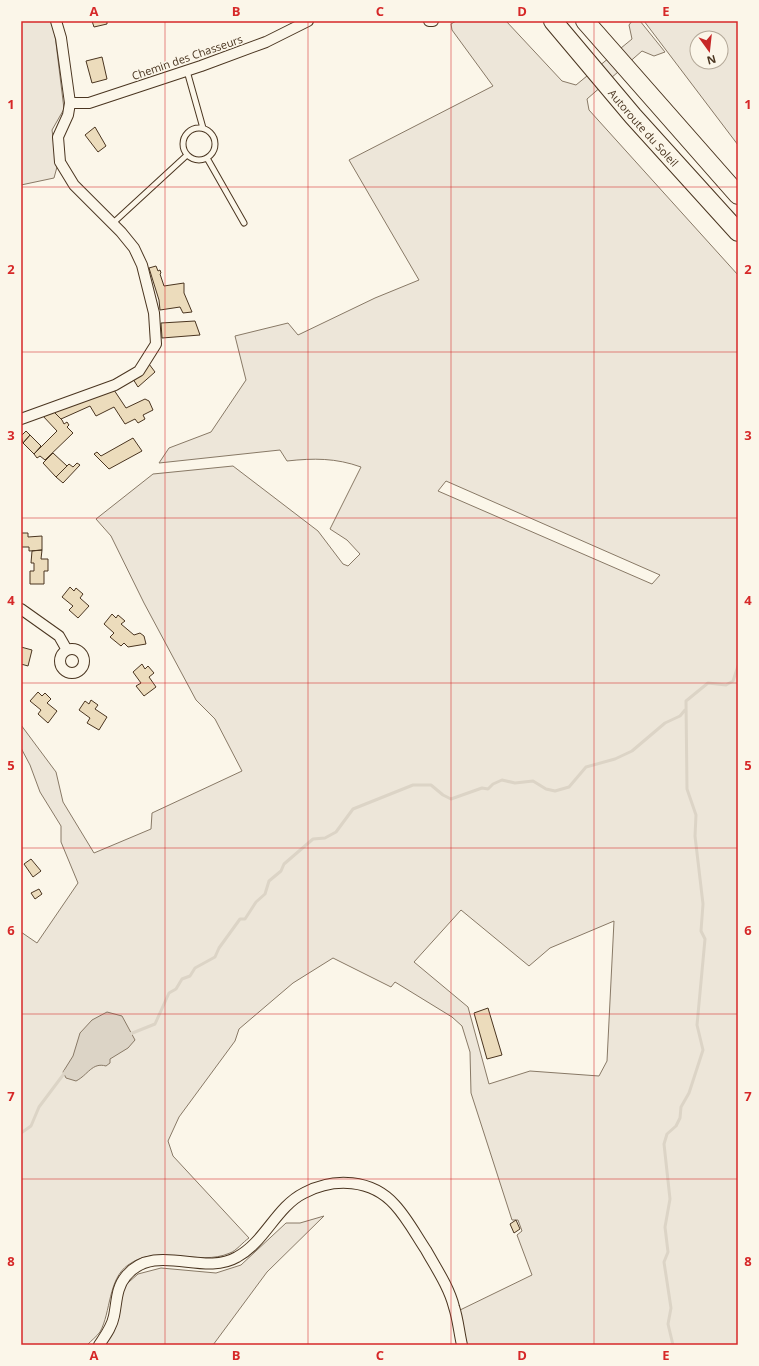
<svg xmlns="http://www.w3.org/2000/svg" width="759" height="1366" font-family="'Open Sans',sans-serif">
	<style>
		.green { fill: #ede6d9; stroke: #887966; fill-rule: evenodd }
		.water { fill: #dcd4c6; stroke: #887966 }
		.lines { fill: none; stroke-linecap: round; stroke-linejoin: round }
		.stream { stroke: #dcd4c6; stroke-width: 3 }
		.building { fill: #ecdcbc; stroke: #4a3520 }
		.lane-casing { stroke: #4a3520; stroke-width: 7 }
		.street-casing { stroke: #4a3520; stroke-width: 12 }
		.highway-casing { stroke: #4a3520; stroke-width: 20 }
		.lane { stroke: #fbf6e9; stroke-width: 5 }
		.street { stroke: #fbf6e9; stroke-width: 10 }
		.highway { stroke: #fbf6e9; stroke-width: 18 }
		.grid { fill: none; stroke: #d62828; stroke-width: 1; stroke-opacity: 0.55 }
		.labels { text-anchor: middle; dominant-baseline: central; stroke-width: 3; stroke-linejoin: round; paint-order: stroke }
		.street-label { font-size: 11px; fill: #4a3520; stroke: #fbf6e9 }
		.neatline { fill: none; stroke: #d62828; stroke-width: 1.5 }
		.grid-label { font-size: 13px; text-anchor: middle; font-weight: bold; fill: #d62828 }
	</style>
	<rect width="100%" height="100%" fill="#fbf6e9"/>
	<!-- green -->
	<path class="green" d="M21 21H51L55 35 64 109 52 130 57 167 54 178 21 185Z
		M456 21H506L562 81 576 85 632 39 629 25 632 21H640L665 52 654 56 642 51 587 99 589 110 738 275V1345H466L458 1311 532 1275 517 1235 522 1231 518 1220H512L471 1093 470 1052 462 1026 452 1017 395 982 391 987 333 958 293 983 239 1029 235 1041 179 1117 168 1141 173 1156 249 1238C243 1242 236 1251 230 1253 198 1267 158 1243 128 1265 108 1279 111 1312 100 1332 97 1336 91 1341 87 1345H21V932L37 943 78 883 61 842V826L40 792 30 765 21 748V725L56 772 63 802 94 853 151 829 152 813 242 771 215 719 196 700 144 603 111 536 96 519 153 474 233 466 318 531 343 564 348 566 360 554 347 540 330 529 361 467C336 458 314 458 287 461L280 450 159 463 169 448 211 432 246 380 235 336 288 323 298 335 375 298 419 280 349 160 493 86 452 30 451 24ZM446 481 660 575 652 584 438 491ZM461 910 529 966 550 948 614 921 607 1061 599 1076 530 1071 489 1084 468 1007 414 962Z
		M644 21H738V145ZM697 38H721V62H697Z
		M324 1216 267 1272 213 1345H102L122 1288 138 1274 161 1268 216 1273 241 1265 286 1223H300Z"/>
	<!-- water -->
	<path class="water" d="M107 1012 122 1016 135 1040 128 1048 110 1059V1063L106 1066C92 1062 88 1075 76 1081L66 1078 63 1072 73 1056 80 1033 92 1020Z"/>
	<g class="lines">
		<!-- stream -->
		<path class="stream" d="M130 1034 155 1024 169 993 176 989 182 979 190 976 195 968 215 957 219 948 240 919H245L256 902 265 894 269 881 281 871 284 864 313 839 325 838 336 832 353 809 413 785H431L443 795 451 799 482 788 488 789 493 784 502 780 515 783 533 781 546 789 555 791 569 787 586 767 615 759 632 751 665 723 680 716 685 710
			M21 1133 31 1126 39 1107 66 1071
			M673 1345 668 1324 671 1308 664 1262 668 1252 665 1227 670 1199 664 1144 667 1134 676 1126 680 1118 681 1107 689 1093 703 1050 697 1025 705 939 701 931 703 904 695 836 696 815 687 789 686 701 708 683 726 685 733 681 738 666"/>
	</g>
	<!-- building -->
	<path class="building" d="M92 21H107V24L94 27Z
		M102 57 107 79 92 83 86 61Z
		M95 127 106 146 98 152 85 135Z
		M156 266 158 271 160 270 161 273 160 274 164 286 184 283V293L192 312 183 313 180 307 160 310 159 300 149 268Z
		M195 321 200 335 162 338 161 323Z
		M149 364 155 372 138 387 133 379Z
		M114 390 126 408 145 399 149 401 153 410 143 415 145 419 138 423 135 419 125 424 114 407 96 416 90 406 61 419 52 410Z
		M52 410 62 420 64 424 67 422 69 425 67 427 73 433 45 460 40 456 37 458 34 454 57 431 42 415Z
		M26 431 30 435 23 443 21 436Z
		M30 435 41 446 34 454 23 443Z
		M133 438 142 451 109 469 94 454 97 452 101 456Z
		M53 453 67 466 56 477 43 463Z
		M77 463 80 465 63 483 56 477 69 464 73 467Z
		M21 533H28V537L42 536V550L29 551V547H21Z
		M42 550 41 559H48V571H44V584H30V571H34V563H31L32 551Z
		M70 587 74 591 76 588 83 594 80 598 89 606 78 618 69 610 73 606 62 597Z
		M112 614 116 618 118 615 125 621 121 624 134 635 140 633 144 636 146 644 128 647 124 643 121 646 110 637 114 633 104 624Z
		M21 647 32 650 28 666 21 664Z
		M142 664 145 669 148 666 154 673 149 677 156 687 144 696 136 686 141 683 133 672Z
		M38 692 42 696 45 693 51 699 47 703 57 711 48 723 38 714 41 710 30 701Z
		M91 700 98 705 95 709 107 717 99 730 87 723 90 718 79 710 85 701 89 704Z
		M31 859 41 871 33 877 24 864Z
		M39 889 42 894 35 899 31 893Z
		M488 1008 502 1055 487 1059 474 1013Z
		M516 1220 520 1229 514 1233 510 1224Z"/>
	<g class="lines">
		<!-- lane casing -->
		<g class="lane-casing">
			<path id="lane" d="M187 71 203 128
				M183 144a16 16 0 1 1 32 0a16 16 0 1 1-32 0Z
				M207 158 244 223
				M112 224 187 155"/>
		</g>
		<!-- street casing -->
		<g class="street-casing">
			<path id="street" d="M429 21H433
				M70 103H89L201 66 266 42 308 21
				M21 419 115 385 139 371 156 344 154 313 142 265 134 248 121 232 74 185 60 162 58 137 68 115 70 103 61 38 56 21
				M21 609 59 636 67 650
				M60 661a12 12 0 1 1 24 0a12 12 0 1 1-24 0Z
				M99 1345C105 1336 112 1327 114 1316 117 1302 116 1288 126 1276 155 1241 203 1277 237 1257 265 1242 276 1207 304 1193 334 1177 372 1179 395 1205 407 1218 416 1235 426 1250 436 1268 449 1287 454 1307 458 1319 459 1332 462 1345"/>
		</g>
		<!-- highway casing -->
		<g class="highway-casing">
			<g id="highway">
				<path id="s1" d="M553 21 633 116 738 232"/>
				<path d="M585 21 738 195"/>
			</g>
		</g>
		<!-- lane -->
		<use href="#lane" class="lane"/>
		<!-- street -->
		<use href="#street" class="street"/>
		<!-- highway -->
		<use href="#highway" class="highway"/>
	</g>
	<!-- grid -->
	<path class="grid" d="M165 21V1345M308 21V1345M451 21V1345M594 21V1345M21 187H738M21 352H738M21 518H738M21 683H738M21 848H738M21 1014H738M21 1179H738"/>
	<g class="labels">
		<!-- street labels -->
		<g class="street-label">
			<text transform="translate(187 57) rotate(-19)">Chemin des Chasseurs</text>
			<text stroke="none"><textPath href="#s1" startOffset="140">Autoroute du Soleil</textPath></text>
		</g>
	</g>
	<!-- border -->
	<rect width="759" height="1366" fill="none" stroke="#fbf6e9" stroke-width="44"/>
	<!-- north arrow -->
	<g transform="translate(709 50) rotate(165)"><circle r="19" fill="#fbf6e9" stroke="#b4a999"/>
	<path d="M0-3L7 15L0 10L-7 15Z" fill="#c62828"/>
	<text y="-6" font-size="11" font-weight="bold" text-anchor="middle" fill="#4a3520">N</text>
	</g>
	<rect x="22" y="22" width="715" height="1322" class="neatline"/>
	<g class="grid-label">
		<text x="94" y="16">A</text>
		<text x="236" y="16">B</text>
		<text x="380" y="16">C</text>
		<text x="522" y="16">D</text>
		<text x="666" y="16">E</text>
		<text x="11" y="109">1</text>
		<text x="748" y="109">1</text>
		<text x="11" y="274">2</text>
		<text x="748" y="274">2</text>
		<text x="11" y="440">3</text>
		<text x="748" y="440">3</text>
		<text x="11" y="605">4</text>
		<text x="748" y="605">4</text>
		<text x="11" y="770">5</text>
		<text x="748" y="770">5</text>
		<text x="11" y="935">6</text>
		<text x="748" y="935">6</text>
		<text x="11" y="1101">7</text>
		<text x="748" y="1101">7</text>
		<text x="11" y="1266">8</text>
		<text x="748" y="1266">8</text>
		<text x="94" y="1360">A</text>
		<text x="236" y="1360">B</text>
		<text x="380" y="1360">C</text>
		<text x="522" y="1360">D</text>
		<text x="666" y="1360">E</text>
	</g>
</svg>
